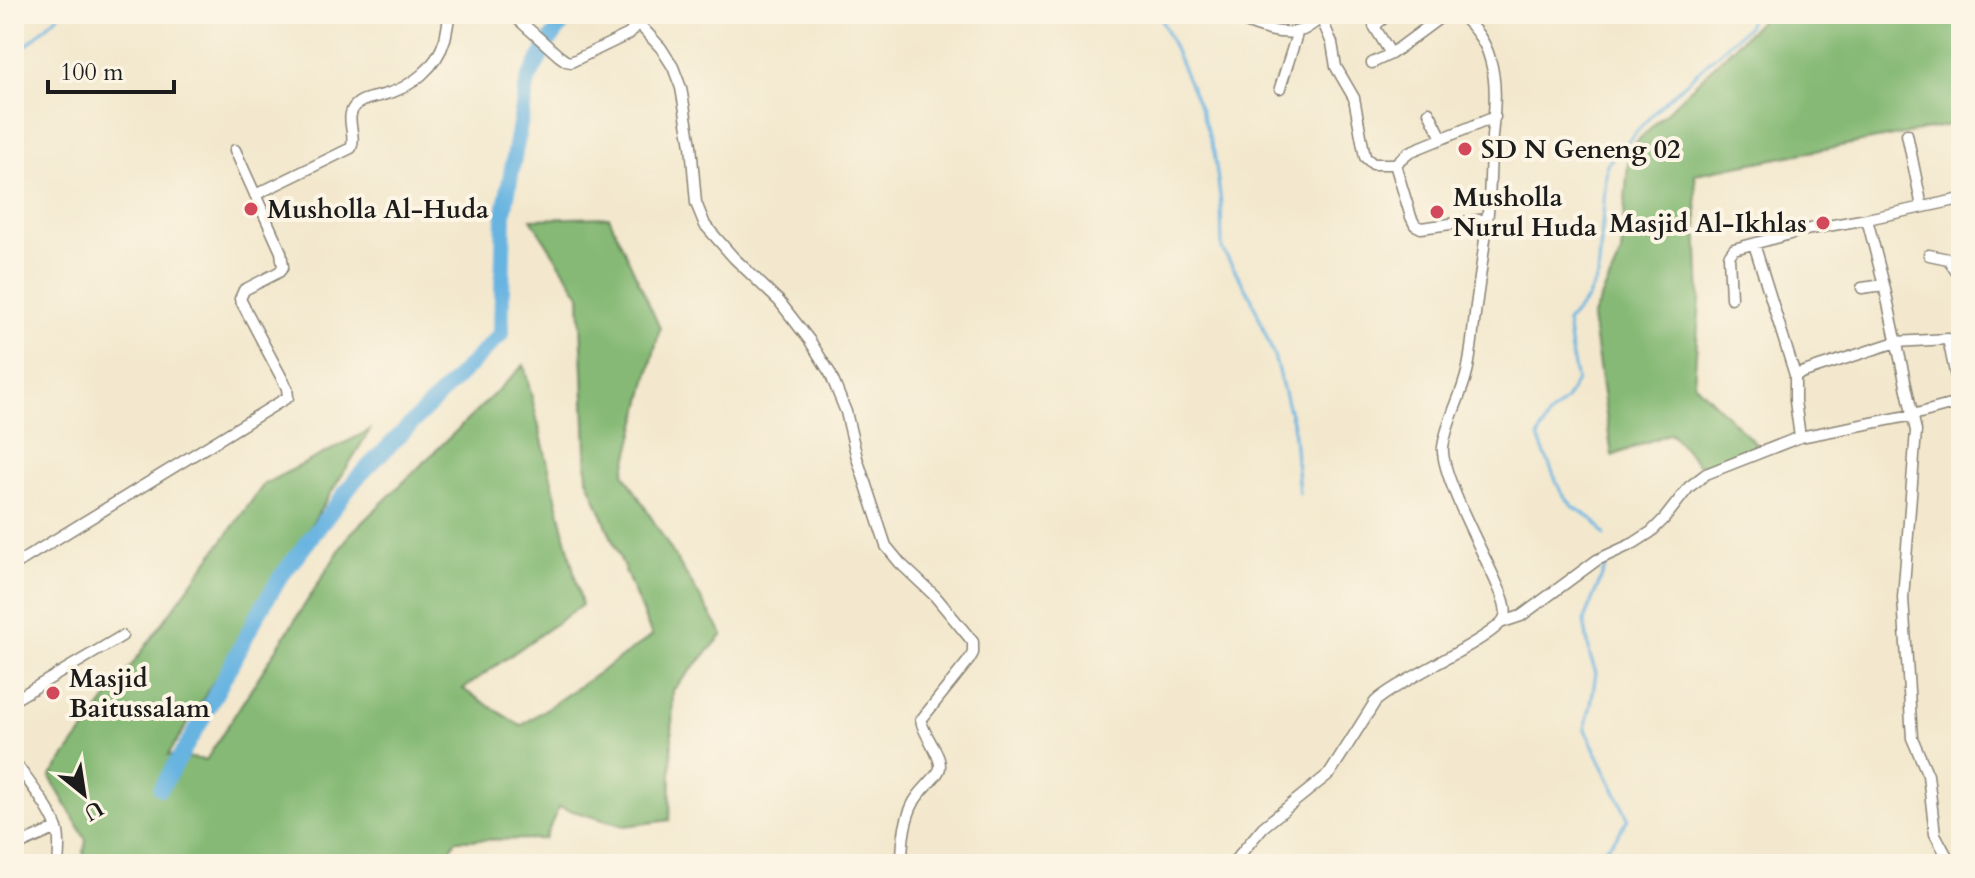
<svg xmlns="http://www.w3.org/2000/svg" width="1975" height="878" font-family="Cardo,serif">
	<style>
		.forest { fill: #85b974; stroke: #506a48; stroke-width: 2 }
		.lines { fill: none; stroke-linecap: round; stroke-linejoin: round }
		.stream { stroke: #67b4e1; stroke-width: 3 }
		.river { stroke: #67b4e1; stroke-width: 16 }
		.minor-casing { stroke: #888274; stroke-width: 13 }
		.minor { stroke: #fff; stroke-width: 10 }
		.poi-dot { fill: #d1495b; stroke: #fcf5e5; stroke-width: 3 }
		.labels { text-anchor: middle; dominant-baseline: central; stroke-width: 8; stroke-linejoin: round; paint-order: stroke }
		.poi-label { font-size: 26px; font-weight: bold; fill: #1c1c1c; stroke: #fcf5e5; text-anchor: start }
	</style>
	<rect width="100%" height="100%" fill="#fcf5e5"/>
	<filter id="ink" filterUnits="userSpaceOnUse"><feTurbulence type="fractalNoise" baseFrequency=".0125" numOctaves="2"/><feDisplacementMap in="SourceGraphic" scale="16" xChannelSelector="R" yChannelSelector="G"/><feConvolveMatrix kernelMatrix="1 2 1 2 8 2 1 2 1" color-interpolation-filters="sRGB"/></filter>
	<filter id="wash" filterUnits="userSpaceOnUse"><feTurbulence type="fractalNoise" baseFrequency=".006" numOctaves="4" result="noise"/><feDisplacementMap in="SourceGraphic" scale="32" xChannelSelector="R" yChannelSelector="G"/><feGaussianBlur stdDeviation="1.8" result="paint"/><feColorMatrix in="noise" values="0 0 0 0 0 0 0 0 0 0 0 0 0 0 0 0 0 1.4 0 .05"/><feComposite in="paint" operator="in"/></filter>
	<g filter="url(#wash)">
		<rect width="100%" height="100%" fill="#f3e8cd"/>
		<!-- forest -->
		<path class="forest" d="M1767 14H1961V123L1695 174 1700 299 1694 383 1761 449 1700 466 1670 433 1612 456 1592 318 1621 254 1629 149Z
			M609 217 660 328 624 473 723 635 673 690 670 820 624 826 559 807 544 839 456 840 441 864H82L86 840 50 777 264 484 370 430 168 755 206 760 349 535 524 365 582 605 463 689 521 726 652 636 587 478 580 295 531 219Z"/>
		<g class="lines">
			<!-- stream -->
			<path class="stream" d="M138 14 147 16 154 14
				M1159 14 1201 110 1214 152 1221 203 1222 249 1251 297 1274 356 1293 425 1299 493
				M14 57 60 14
				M1605 535 1595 521 1573 506 1561 492 1538 438 1548 417 1566 400 1577 381 1572 358 1567 322 1587 299 1598 277 1607 164 1658 108 1747 27 1752 14
				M1575 864C1604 850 1613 847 1628 818L1585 729 1591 704 1596 673 1590 656 1584 620 1606 566
				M1601 864 1605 850"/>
			<!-- river -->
			<path class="river" d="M552 38 569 14
				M161 788 200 723 259 612 279 579 356 479 501 334 504 213 528 80 544 50"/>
		</g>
	</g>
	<g filter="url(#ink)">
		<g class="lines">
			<!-- minor casing -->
			<g class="minor-casing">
				<path id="minor" d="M512 14 559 56 566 61 571 62 629 34 645 14
					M1225 14C1247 22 1279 39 1303 30 1311 26 1318 20 1325 15
					M1389 14 1374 26 1391 54
					M1321 18 1332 43 1336 67 1354 98 1365 157 1373 164H1395
					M639 24 661 48 673 67 681 88 691 145 696 203 705 225 734 258 779 301 810 341 830 373 846 412 857 458 886 546 900 563 935 596 973 642V653L969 660 921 720C923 735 941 753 940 767 940 775 919 791 914 802 904 820 902 844 902 864
					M1372 63 1391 54 1445 14
					M1280 88 1298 31
					M1429 112 1442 138
					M1907 134 1922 207
					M255 195 351 148C357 135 344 118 355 106 362 98 374 98 383 95 411 88 437 67 445 39 447 31 448 22 450 14
					M1487 219 1421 228 1415 225 1411 217 1395 164 1409 152 1495 117
					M1867 219 1884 285 1916 431 1903 598 1912 738 1928 775 1935 834 1951 864
					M1754 244 1795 375
					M1929 255 1948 259 1961 279
					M1862 288 1884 285
					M1731 298 1729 256 1734 249 1805 230 1867 219 1961 199
					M1800 437 1795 401V375L1896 342 1948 339 1961 401
					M14 565 288 397 287 388 240 299 244 290 279 272 283 267 281 252 235 150
					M1503 622 1521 616 1597 560 1634 543 1651 532 1664 519 1689 487 1706 474 1800 437 1913 415 1961 402
					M14 700 122 636
					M14 761C27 780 53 811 58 832 60 842 59 854 58 864
					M14 847 57 828
					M1232 864 1263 827 1330 773 1375 702C1397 680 1501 636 1505 616 1508 606 1500 591 1496 582 1484 554 1440 473 1443 447 1447 420 1461 398 1467 372 1472 351 1473 328 1476 306 1480 278 1484 250 1487 222 1490 198 1490 173 1491 149 1493 118 1499 90 1490 59 1485 40 1474 28 1460 14"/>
			</g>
			<!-- minor -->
			<use href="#minor" class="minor"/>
		</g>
	</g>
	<!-- markers -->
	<g class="poi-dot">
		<circle cx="1465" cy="149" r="8"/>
		<circle cx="251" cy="209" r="8"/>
		<circle cx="1437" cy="212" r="8"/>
		<circle cx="1823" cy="223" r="8"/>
		<circle cx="53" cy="693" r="8"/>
	</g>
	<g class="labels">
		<!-- poi labels -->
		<g class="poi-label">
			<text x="1481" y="149">SD N Geneng 02</text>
			<text x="1453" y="197">Musholla<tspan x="1453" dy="30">Nurul Huda</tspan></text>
			<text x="267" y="209">Musholla Al-Huda</text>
			<text x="1807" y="223" text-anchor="end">Masjid Al-Ikhlas</text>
			<text x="69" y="678">Masjid<tspan x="69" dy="30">Baitussalam</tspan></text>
		</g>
	</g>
	<!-- margin -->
	<rect width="1975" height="878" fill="none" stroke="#fcf5e5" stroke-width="48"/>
	<!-- north arrow -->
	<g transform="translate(84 794) rotate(150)" stroke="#fcf5e5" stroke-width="6" paint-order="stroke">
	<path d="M0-6L14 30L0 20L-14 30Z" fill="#1c1c1c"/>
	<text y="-12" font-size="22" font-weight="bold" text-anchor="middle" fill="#1c1c1c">U</text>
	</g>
	<!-- scale -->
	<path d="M48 80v12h126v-12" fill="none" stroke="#1c1c1c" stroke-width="4"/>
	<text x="60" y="80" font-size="24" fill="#1c1c1c" stroke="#fcf5e5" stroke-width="6" paint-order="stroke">100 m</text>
</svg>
